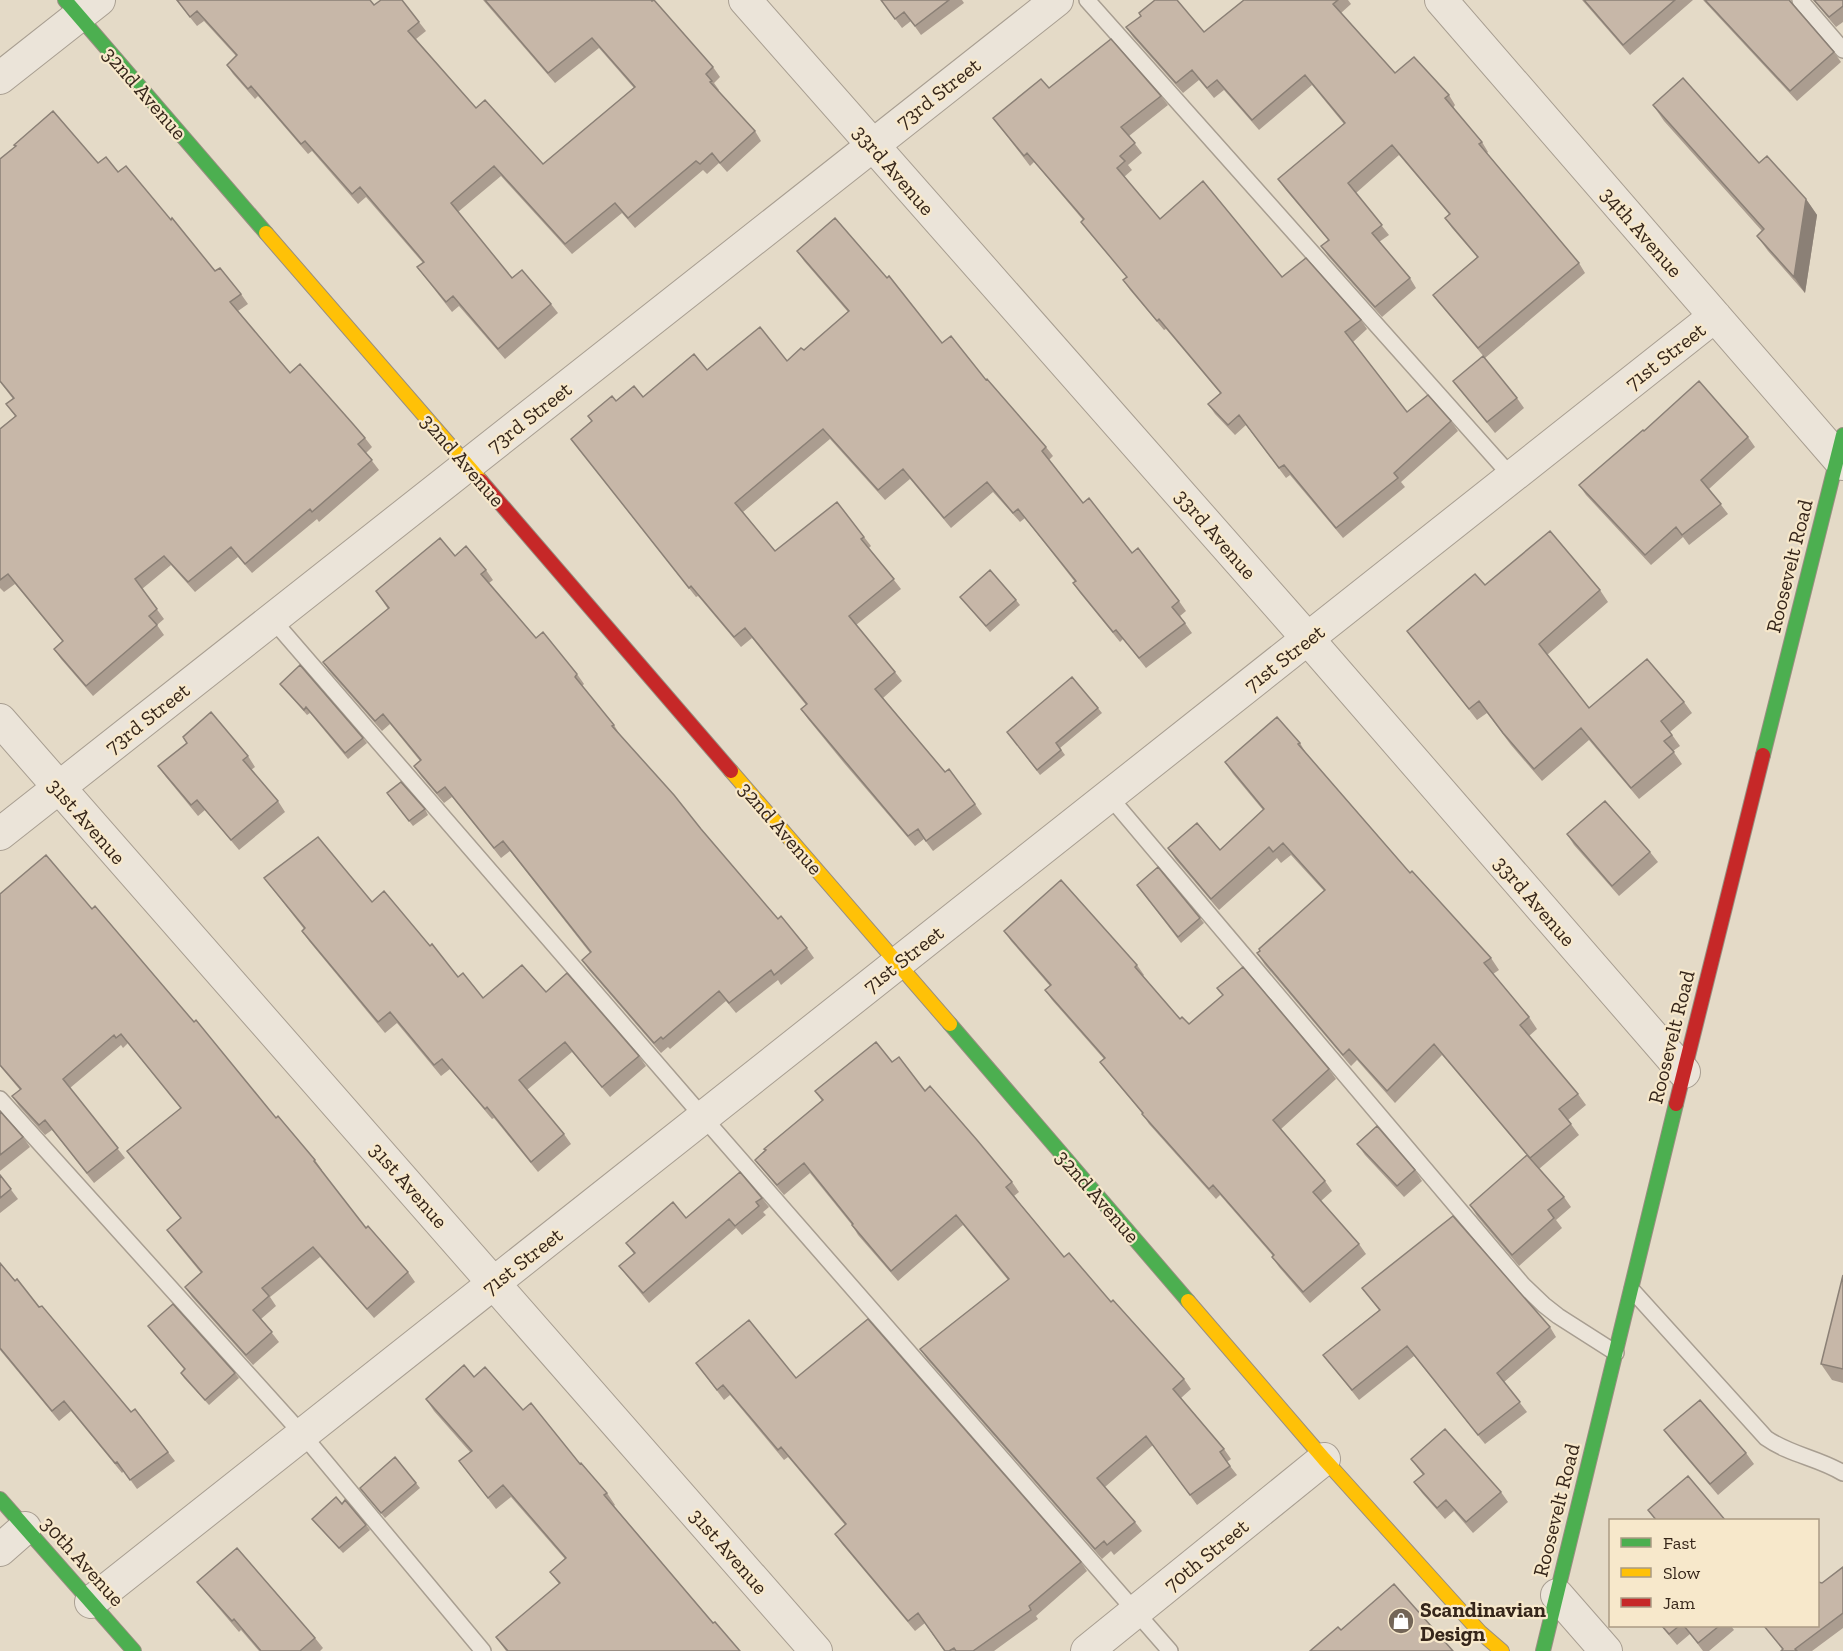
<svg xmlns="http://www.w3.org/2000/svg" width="1843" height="1651" font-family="'Zilla Slab',serif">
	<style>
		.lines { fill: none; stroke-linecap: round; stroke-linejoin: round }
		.lane-casing { stroke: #a89e91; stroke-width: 18 }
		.street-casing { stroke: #a89e91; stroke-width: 34 }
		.fast-casing { stroke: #988e81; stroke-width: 16 }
		.slow-casing { stroke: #988e81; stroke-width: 16 }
		.jam-casing { stroke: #988e81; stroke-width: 16 }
		.lane { stroke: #ebe4d9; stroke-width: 15 }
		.street { stroke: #ebe4d9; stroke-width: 32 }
		.fast { stroke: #4caf50; stroke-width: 14 }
		.slow { stroke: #ffc107; stroke-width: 14 }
		.jam { stroke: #c62828; stroke-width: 14 }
		.wall { fill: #ab9d90 }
		.shaded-wall { fill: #8b8076 }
		.building { fill: #c7b7a8; stroke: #8b8076; stroke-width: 1.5 }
		.labels { text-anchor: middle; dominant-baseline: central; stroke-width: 4.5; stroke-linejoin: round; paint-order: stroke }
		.street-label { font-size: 21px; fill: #36261a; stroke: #f7e8cb }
		.poi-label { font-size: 21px; font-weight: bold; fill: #36261a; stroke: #f7e8cb; text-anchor: start }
	</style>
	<rect width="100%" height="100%" fill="#e4dac7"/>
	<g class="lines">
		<!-- lane casing -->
		<g class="lane-casing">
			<path id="lane" d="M1087 0 1512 477
				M1800 0 1843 50
				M272 619 703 1117 1170 1651
				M1109 796 1523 1285 1544 1305 1558 1316 1616 1353
				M0 1099 303 1435 483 1651
				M1632 1290 1766 1438C1790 1455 1819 1458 1843 1473"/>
		</g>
		<!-- street casing -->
		<g class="street-casing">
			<path id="street" d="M745 0 1308 639 1684 1072
				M1441 0 1843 464
				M0 78 99 0
				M0 720 816 1651
				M0 834 1057 0
				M0 1550 25 1528
				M1557 1595 1606 1651
				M91 1602 1715 316
				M1087 1651 1324 1459"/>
		</g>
		<!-- fast casing -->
		<g class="fast-casing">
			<path id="fast" d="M65 0 266 233
				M1763 755 1843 435
				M950 1024 1188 1301
				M0 1499 134 1651
				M1543 1651 1676 1104"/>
		</g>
		<!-- slow casing -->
		<g class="slow-casing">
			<path id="slow" d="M266 233 481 481
				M731 771 950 1024
				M1188 1301 1324 1459 1480 1632 1502 1651"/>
		</g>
		<!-- jam casing -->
		<g class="jam-casing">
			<path id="jam" d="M481 481 731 771
				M1676 1104 1763 755"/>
		</g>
		<!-- lane -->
		<use href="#lane" class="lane"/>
		<!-- street -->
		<use href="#street" class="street"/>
		<!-- fast -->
		<use href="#fast" class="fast"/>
		<!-- slow -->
		<use href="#slow" class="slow"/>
		<!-- jam -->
		<use href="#jam" class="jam"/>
	</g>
	<!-- wall -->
	<path class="wall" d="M176 0H370L374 5 419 22 426 31 416 39 476 108 543 164 634 88 599 48 555 83 483 0H651L713 67 720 77 714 83 719 90 718 91 755 131 761 141 727 172 719 163 707 174 703 170 635 228 622 213 572 254 501 176 458 212 512 278 551 304 558 313 505 359 459 306 452 312 417 267 423 263 366 197 358 204 312 151 308 154 258 96 255 99 233 74 227 65 236 56 204 21 197 26Z
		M881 0H962L964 3 921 35 911 21 902 28Z
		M1244 0H1348L1351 4 1341 13 1395 73 1449 95 1455 105 1453 108 1482 142 1488 152 1487 153 1579 263 1585 273 1485 358 1440 304 1433 295 1477 257 1452 228 1445 218 1449 214 1399 155 1356 193 1389 235 1379 242 1410 278 1416 288 1382 317 1328 256 1321 246 1328 240 1285 189 1278 179 1344 124 1312 85 1259 130 1224 90 1214 98 1199 80 1183 93 1133 37 1126 27 1204 32Z
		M1582 0H1693L1630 55Z
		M1703 0H1791L1790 1 1834 52 1841 62 1797 101Z
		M1813 0H1843V22L1836 27Z
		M1049 88 1161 96 1168 105 1129 136 1142 153 1128 165 1132 170 1124 177 1160 219 1282 277 1361 320 1367 329 1353 342 1407 412 1451 421 1458 431 1401 482 1405 487 1343 538 1290 475 1286 478 1246 425 1235 435 1215 414 1208 404 1220 393 1166 329 1164 330 1130 290 1123 280 1127 277 1088 231 1081 222 1083 220 1034 162 1030 166 993 118Z
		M1653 105 1759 163 1806 199 1817 215 1805 293 1768 251 1757 236 1762 231 1664 121Z
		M0 159 98 163 118 172 215 271 241 294 248 304 238 311 290 373 365 438 372 447 366 453 379 470 319 522 317 519 252 573 238 557 195 592 171 565 142 589 164 619 157 625 164 635 93 696 61 659 54 649 63 642 15 584 4 592 0 588V429L15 416 6 404 13 399 0 382Z
		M797 251 942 343 986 380 1046 447 1053 456 1049 460 1083 503 1179 601 1186 611 1180 616 1192 633 1146 668 1123 639 1120 642 1080 593 1073 583 1075 582 1025 518 1020 522 993 492 951 528 910 479 885 500 830 439 743 512 775 551 864 537 871 546 869 548 901 589 856 625 895 672 902 681 883 698 945 772 975 804 982 814 933 851 924 839 915 846 844 763 808 719 801 709 806 705 752 638 741 647 698 596 696 597 571 439 592 421 588 416 616 401 643 397 707 370 787 361 804 350 848 312 804 261Z
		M1453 381 1517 398 1524 408 1495 433Z
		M1644 431 1748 437 1755 447 1709 489 1728 514 1689 545 1683 537 1651 565 1586 495 1579 485Z
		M455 556 486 570 493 580 489 583 536 638 577 674 584 684 582 686 614 725 620 735 701 829 778 919 807 948 814 958 781 985 778 980 736 1013 726 1001 670 1049 668 1047 661 1053 589 970 582 960 590 953 510 851 501 858 452 797 444 803 421 776 414 766 420 761 390 724 382 731 330 672 323 662 388 609 376 591Z
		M1485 585 1600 590 1608 602 1547 655 1589 708 1684 702 1692 713 1670 732 1680 746 1673 751 1682 764 1639 799 1589 740 1542 781 1511 745 1487 713 1477 720 1407 631Z
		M960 597 1016 600 1020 605 990 632Z
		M280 684 363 738 367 743 348 759 310 713 307 715Z
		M1098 708 1102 713 1060 748 1065 755 1040 775 1011 737Z
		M1300 743 1307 755 1410 873 1491 958 1499 970 1493 974 1529 1017 1537 1029 1529 1036 1578 1094 1586 1105 1568 1120 1579 1135 1539 1169 1564 1197 1571 1207 1556 1220 1562 1228 1519 1266 1477 1216 1470 1205 1527 1155 1442 1055 1395 1103 1357 1060 1351 1066 1265 965 1257 953 1324 891 1291 855 1281 863 1277 858 1219 910 1176 860 1168 848 1220 850 1263 810 1233 774 1225 762Z
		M248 756 255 767 251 770 278 801 285 812 239 850 205 810 198 816 166 777 158 766Z
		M387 793 425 809 428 815 413 826Z
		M1567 834 1650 852 1658 862 1619 896 1574 845Z
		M264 878 372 902 430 946 458 977 483 998 546 992 639 1056 646 1066 610 1097 572 1052 527 1090 564 1134 571 1144 538 1172 494 1118 492 1119 450 1069 441 1076 397 1023 385 1033 309 941 302 931 304 929Z
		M1137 885 1200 918 1204 923 1181 943Z
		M0 894 92 909 276 1118 315 1160 322 1170 321 1171 366 1228 408 1272 415 1282 374 1318 320 1257 270 1297 276 1306 261 1319 279 1342 253 1365 192 1297 185 1287 201 1273 174 1240 167 1230 181 1218 134 1161 127 1151 181 1108 128 1043 123 1048 121 1045 70 1088 125 1158 94 1183 52 1130 45 1135 19 1106 12 1096 20 1090 0 1066Z
		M1004 931 1137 965 1144 975 1143 976 1180 1019 1189 1024 1329 1069 1336 1079 1281 1129 1325 1181 1332 1191 1321 1201 1359 1244 1366 1254 1310 1303 1279 1267 1272 1257 1273 1256 1220 1195 1216 1199 1149 1124 1142 1113 1108 1072 1100 1062 1104 1059 1052 1000 1045 990 1050 986 1011 941Z
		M892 1062 925 1091 1012 1182 1019 1192 1014 1196 1064 1257 1111 1302 1184 1379 1191 1389 1181 1398 1224 1449 1231 1459 1227 1462 1237 1475 1197 1505 1153 1445 1105 1487 1135 1522 1142 1531 1114 1555 1111 1551 1102 1559 927 1359 920 1349 1008 1280 963 1225 898 1281 858 1235 852 1225 810 1173 784 1195 762 1169 755 1160 822 1101 815 1091Z
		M0 1111 23 1137 30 1147 0 1171Z
		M1357 1144 1415 1170 1422 1181 1404 1197 1365 1155Z
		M0 1175 18 1199 0 1213Z
		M762 1198 769 1207 763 1212 766 1215 742 1235 736 1228 649 1303 626 1275 619 1266 634 1254 626 1243 686 1218Z
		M0 1263 131 1412 168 1452 175 1461 137 1489 124 1471 122 1473 71 1411 59 1421 0 1350Z
		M1843 1275V1383L1832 1380 1821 1364Z
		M1362 1288 1550 1327 1556 1337 1504 1382 1527 1412 1485 1444 1414 1356 1359 1400 1323 1355 1379 1310Z
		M148 1326 235 1373 239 1378 209 1405 184 1378 181 1373 184 1369Z
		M696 1363 796 1378 1081 1562 1087 1571 1036 1616 1038 1619 994 1651H944L925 1623 915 1631 842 1544 835 1534 845 1525 788 1457 784 1460 730 1395 724 1400Z
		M474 1377 523 1410 580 1464 607 1493 615 1505 614 1506 713 1623 740 1651H506L496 1637 559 1584 550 1572 565 1559 511 1497 496 1509 459 1461 470 1452 434 1411 426 1399Z
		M1664 1430 1746 1453 1754 1464 1718 1495 1672 1441Z
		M1411 1459 1501 1492 1508 1502 1473 1533 1454 1511 1445 1519 1422 1493 1414 1482 1423 1475Z
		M416 1483 420 1488 385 1518 360 1488Z
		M342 1504 366 1525 370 1530 343 1553 316 1524 312 1519Z
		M1843 1567V1628L1812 1651H1781L1783 1650 1764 1626H1818L1822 1583Z
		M197 1582 315 1638 323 1648 320 1651H259L241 1630 239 1632 205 1592Z
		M1661 1626H1731L1734 1630 1709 1651H1703L1690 1634 1677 1645Z"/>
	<!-- shaded-wall -->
	<path class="shaded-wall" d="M1806 199 1817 215 1805 293 1794 277Z"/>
	<!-- building -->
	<path class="building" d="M177 0H370L374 5 381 0H402L419 22 408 31 476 108 485 100 543 164 635 87 592 38 548 73 485 0H651L652 1 654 0 713 67 706 74 712 81 710 82 755 131 720 163 712 153 700 164 696 161 628 218 615 203 565 244 494 166 451 203 512 278 522 270 551 304 498 349 453 296 446 302 417 267 424 262 360 187 352 194 305 141 301 144 251 86 248 89 227 65 237 55 197 11 190 17Z
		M881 0H949L915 26 904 12 895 19Z
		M1155 0H1177L1204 32 1244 0H1338L1333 4 1395 73 1414 57 1449 95 1445 98 1482 142 1479 144 1579 263 1478 348 1433 295 1478 257 1445 218 1450 214 1392 145 1348 183 1382 225 1372 233 1410 278 1375 307 1321 246 1329 240 1278 179 1345 123 1305 75 1252 120 1217 80 1207 88 1192 70 1176 83 1126 27 1141 16 1139 13Z
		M1584 0H1675L1623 45Z
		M1705 0H1789L1834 52 1790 91Z
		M1814 0H1843V6L1829 17Z
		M1111 39 1161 96 1121 127 1135 143 1120 156 1125 161 1117 168 1160 219 1203 181 1282 277 1306 258 1361 320 1345 332 1407 412 1428 395 1451 421 1394 473 1398 478 1336 528 1284 465 1279 468 1239 415 1228 425 1208 404 1221 393 1159 319 1157 321 1123 280 1127 277 1081 222 1084 219 1027 153 1024 156 993 118 1041 79 1049 88Z
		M1683 78 1759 163 1767 156 1806 199 1794 277 1757 236 1764 229 1653 105Z
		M53 111 98 163 106 157 118 172 126 166 171 220 172 218 215 271 220 268 241 294 230 302 290 373 300 364 353 424 365 438 358 444 372 460 312 512 310 509 245 564 231 547 188 582 164 556 135 579 157 609 149 616 157 625 86 686 54 649 63 641 8 574 0 580V429L16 416 6 404 14 398 0 381V159L16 146 14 145Z
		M835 218 887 278 889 276 942 343 951 336 986 380 987 379 1046 447 1042 451 1083 503 1089 498 1132 553 1138 548 1179 601 1172 607 1185 623 1139 658 1116 630 1113 632 1073 583 1076 581 1018 509 1013 513 987 482 944 518 903 469 878 490 823 429 735 503 775 551 837 502 864 537 861 539 894 579 849 616 895 672 875 689 945 772 949 769 975 804 926 841 918 829 908 836 801 709 807 704 745 628 734 637 691 586 689 588 571 439 592 421 588 416 612 396 616 401 634 386 643 397 694 354 707 370 760 327 787 361 801 348 804 350 849 311 797 251Z
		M1483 356 1517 398 1487 422 1453 381Z
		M1699 381 1748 437 1701 480 1721 504 1682 535 1676 527 1645 555 1579 485 1643 430 1644 431Z
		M1550 531 1600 590 1539 644 1589 708 1647 659 1684 702 1661 721 1672 735 1664 741 1674 752 1631 788 1581 728 1534 769 1503 733 1479 701 1469 709 1407 631 1475 574 1485 585Z
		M440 538 455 556 466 546 486 570 481 574 536 638 543 632 577 674 575 677 614 725 612 726 674 795 701 829 778 919 781 916 807 948 774 975 771 970 729 1003 719 991 663 1039 661 1037 654 1043 582 960 591 952 503 841 494 848 445 787 437 793 414 766 421 760 383 714 375 721 323 662 389 608 376 591Z
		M990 570 1016 600 986 626 960 597Z
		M300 665 363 738 345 753 306 707 304 710 280 684Z
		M1072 677 1098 708 1056 743 1061 750 1037 770 1007 732Z
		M211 712 248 756 243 760 278 801 231 840 197 800 191 805 158 766 187 743 183 737Z
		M1277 717 1300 743 1298 744 1410 873 1412 871 1491 958 1484 963 1529 1017 1520 1025 1578 1094 1559 1109 1571 1124 1530 1158 1434 1044 1387 1091 1349 1049 1343 1055 1257 953 1260 951 1259 949 1325 890 1283 843 1273 852 1269 847 1211 899 1168 848 1197 823 1220 850 1264 809 1225 762Z
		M401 782 425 809 409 821 387 793Z
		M1605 801 1650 852 1612 886 1567 834Z
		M318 837 372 902 384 891 430 946 432 944 458 977 463 973 483 998 522 965 546 992 567 973 639 1056 602 1087 565 1042 519 1080 564 1134 531 1162 487 1107 485 1109 442 1059 434 1065 390 1012 378 1022 302 931 305 928 264 878Z
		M46 855 92 909 95 906 194 1022 196 1020 276 1118 278 1116 315 1160 314 1161 366 1228 368 1226 408 1272 367 1309 313 1247 262 1288 269 1296 253 1310 272 1332 246 1355 185 1287 202 1272 167 1230 181 1218 127 1151 181 1108 121 1034 116 1038 114 1035 63 1079 118 1148 87 1173 45 1120 39 1125 12 1096 21 1089 0 1065V894Z
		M1158 867 1200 918 1178 937 1137 885Z
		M1061 880 1137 965 1135 967 1180 1019 1182 1017 1189 1024 1223 995 1217 988 1243 967 1329 1069 1273 1120 1325 1181 1313 1192 1359 1244 1303 1292 1272 1257 1274 1255 1213 1185 1209 1189 1142 1114 1143 1113 1100 1062 1105 1058 1045 990 1051 985 1004 931Z
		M876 1042 892 1062 899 1057 925 1091 930 1086 977 1140 1012 1182 1006 1187 1064 1257 1069 1253 1111 1302 1113 1300 1184 1379 1173 1389 1224 1449 1220 1452 1230 1466 1190 1495 1146 1436 1097 1478 1135 1522 1107 1545 1104 1541 1095 1549 920 1349 1009 1279 956 1215 891 1271 852 1225 853 1224 804 1163 777 1185 755 1160 766 1150 764 1149 823 1100 815 1091Z
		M0 1111 23 1137 0 1155Z
		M1377 1126 1415 1170 1397 1186 1357 1144Z
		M1527 1155 1564 1197 1548 1210 1554 1218 1512 1255 1470 1205Z
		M740 1172 762 1198 756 1202 759 1206 735 1226 729 1219 643 1293 619 1266 635 1253 626 1243 673 1202 686 1218Z
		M0 1175 11 1189 0 1198Z
		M1453 1216 1550 1327 1497 1373 1520 1402 1478 1435 1407 1346 1352 1390 1323 1355 1380 1310 1362 1288Z
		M0 1263 15 1281 17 1279 39 1307 42 1306 131 1412 135 1409 168 1452 130 1480 117 1462 115 1463 64 1401 52 1411 0 1348Z
		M1843 1275V1369L1821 1364Z
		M173 1304 235 1373 205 1400 181 1373 185 1369 148 1326Z
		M868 1319 1081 1562 1029 1606 1031 1610 973 1651H956L954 1648 949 1651H945L918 1613 908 1621 835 1534 846 1524 781 1447 778 1450 723 1385 717 1390 696 1363 749 1320 796 1378Z
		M464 1365 474 1377 485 1367 523 1410 531 1403 580 1464 581 1463 607 1493 604 1495 713 1623 715 1622 740 1651H508L496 1637 560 1583 550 1572 566 1558 503 1485 488 1498 459 1461 472 1451 426 1399Z
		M1700 1400 1746 1453 1710 1484 1664 1430Z
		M1445 1429 1501 1492 1466 1522 1446 1500 1437 1508 1414 1482 1424 1474 1411 1459Z
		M395 1457 416 1483 381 1513 360 1488Z
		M1688 1476 1726 1521H1657L1648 1510Z
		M336 1497 342 1504 345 1500 366 1525 339 1548 312 1519Z
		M237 1548 315 1638 300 1651H261L234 1619 232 1621 197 1582Z
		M1843 1567V1613L1795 1649 1797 1651H1781L1783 1649 1764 1626H1818V1582L1822 1583Z
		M1394 1584 1453 1651H1310L1338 1627 1341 1630Z
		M1662 1626H1679L1669 1634Z
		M1684 1626H1719L1698 1643Z"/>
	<!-- icons -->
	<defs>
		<g id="shop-disc" transform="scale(1.35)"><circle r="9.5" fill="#736557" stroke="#f7e8cb"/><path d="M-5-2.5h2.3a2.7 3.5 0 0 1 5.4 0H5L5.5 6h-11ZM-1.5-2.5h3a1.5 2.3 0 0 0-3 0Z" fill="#fff"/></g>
	</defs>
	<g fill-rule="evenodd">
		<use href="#shop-disc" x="1401" y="1621"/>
	</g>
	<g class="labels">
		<!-- street labels -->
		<g class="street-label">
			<text transform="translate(145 93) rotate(49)">32nd Avenue</text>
			<text transform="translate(938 93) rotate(-38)">73rd Street</text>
			<text transform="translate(894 170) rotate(49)">33rd Avenue</text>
			<text transform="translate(1642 232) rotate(49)">34th Avenue</text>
			<text transform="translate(1665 356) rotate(-38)">71st Street</text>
			<text transform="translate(529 417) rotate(-38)">73rd Street</text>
			<text transform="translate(463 460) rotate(49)">32nd Avenue</text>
			<text transform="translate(1216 534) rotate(49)">33rd Avenue</text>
			<text transform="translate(1789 566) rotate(-76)">Roosevelt Road</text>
			<text transform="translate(1284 658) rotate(-38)">71st Street</text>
			<text transform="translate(147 718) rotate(-38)">73rd Street</text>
			<text transform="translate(87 821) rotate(49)">31st Avenue</text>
			<text transform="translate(781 828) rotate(49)">32nd Avenue</text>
			<text transform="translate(1535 901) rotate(49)">33rd Avenue</text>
			<text transform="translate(903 959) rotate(-38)">71st Street</text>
			<text transform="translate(1671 1037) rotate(-76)">Roosevelt Road</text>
			<text transform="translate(409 1185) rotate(49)">31st Avenue</text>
			<text transform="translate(1098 1196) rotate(49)">32nd Avenue</text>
			<text transform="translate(522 1261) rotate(-38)">71st Street</text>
			<text transform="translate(1556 1510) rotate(-76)">Roosevelt Road</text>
			<text transform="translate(729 1551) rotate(49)">31st Avenue</text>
			<text transform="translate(1206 1555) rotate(-39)">70th Street</text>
			<text transform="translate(83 1561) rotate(48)">30th Avenue</text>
		</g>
		<!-- poi labels -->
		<g class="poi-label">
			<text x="1420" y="1609">Scandinavian<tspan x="1420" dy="24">Design</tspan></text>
		</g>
	</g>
	<!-- legend -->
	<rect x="1609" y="1519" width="210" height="108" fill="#f7e8cb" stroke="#aa9a84" stroke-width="1.5"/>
	<rect x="1621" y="1538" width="30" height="9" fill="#4caf50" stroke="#aa9a84" stroke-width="1.5"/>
	<text x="1663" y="1549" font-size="18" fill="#36261a">Fast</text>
	<rect x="1621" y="1568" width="30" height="9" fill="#ffc107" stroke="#aa9a84" stroke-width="1.5"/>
	<text x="1663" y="1579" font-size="18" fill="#36261a">Slow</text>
	<rect x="1621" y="1598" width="30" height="9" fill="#c62828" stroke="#aa9a84" stroke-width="1.5"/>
	<text x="1663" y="1609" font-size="18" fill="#36261a">Jam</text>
</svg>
